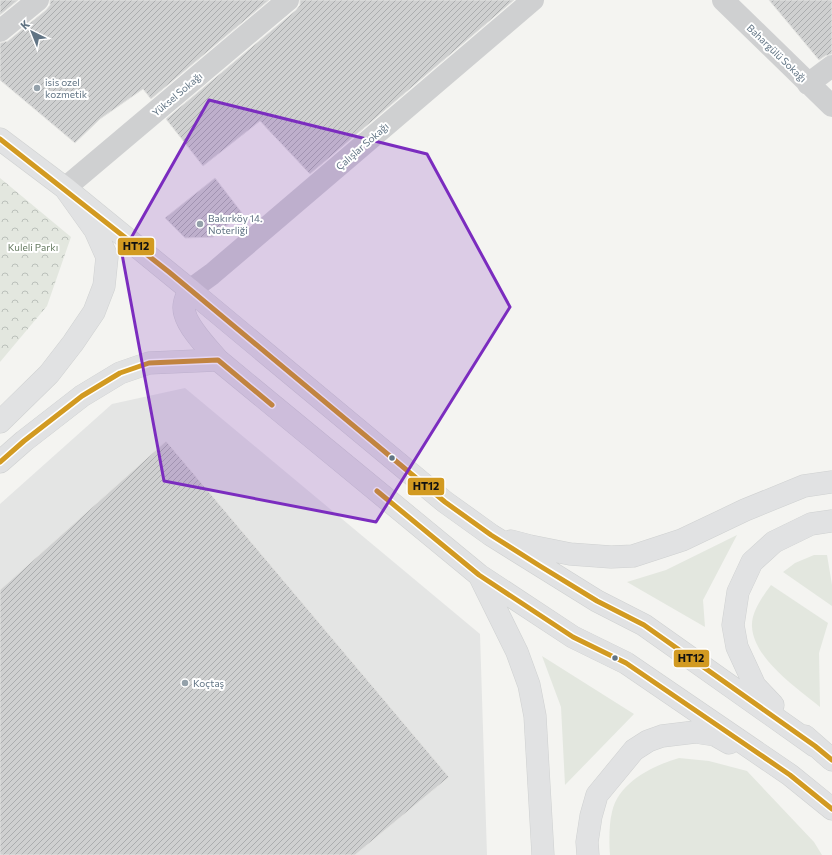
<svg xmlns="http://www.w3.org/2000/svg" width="832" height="855" font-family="Commissioner,sans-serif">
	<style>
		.built { fill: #e4e5e4 }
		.green { fill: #e3e7df }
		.forest { fill: url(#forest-crowns) }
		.building { fill: url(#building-hatch); stroke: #e3e3e1 }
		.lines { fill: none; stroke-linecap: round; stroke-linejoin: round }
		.secondary-casing { stroke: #cfd1d1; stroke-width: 23 }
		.primary-casing { stroke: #cfd1d1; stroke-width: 23 }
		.street { stroke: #cfd0d1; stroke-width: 22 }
		.secondary { stroke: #e1e2e3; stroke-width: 22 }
		.primary { stroke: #e1e2e3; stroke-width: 22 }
		.bus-1-casing { stroke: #fff; stroke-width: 8 }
		.bus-1 { stroke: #d29a21; stroke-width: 5 }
		.marked { fill: #7b2cbf; fill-opacity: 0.2; stroke: #7b2cbf; stroke-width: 3; stroke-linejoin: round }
		.poi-dot { fill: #94a1aa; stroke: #fff; stroke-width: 1.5 }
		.bus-dot { fill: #617484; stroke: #fff; stroke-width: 1.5 }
		.labels { text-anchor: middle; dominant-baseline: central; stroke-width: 4; stroke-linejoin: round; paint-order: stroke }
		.street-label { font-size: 10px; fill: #617484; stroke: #fff }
		.poi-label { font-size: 10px; fill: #617484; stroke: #fff; text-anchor: start }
		.park-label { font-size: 10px; fill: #667b61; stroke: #fff }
		.line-badge { stroke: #fff; stroke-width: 1.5 }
		.pale-badge-label { font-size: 11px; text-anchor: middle; font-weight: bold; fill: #111 }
	</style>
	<defs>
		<pattern id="forest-crowns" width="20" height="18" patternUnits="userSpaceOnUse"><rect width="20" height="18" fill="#e3e7df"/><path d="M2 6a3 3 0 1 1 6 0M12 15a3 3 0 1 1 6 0" fill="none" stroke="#bbc0ba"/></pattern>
		<pattern id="building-hatch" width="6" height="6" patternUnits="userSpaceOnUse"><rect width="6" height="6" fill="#cfd0d0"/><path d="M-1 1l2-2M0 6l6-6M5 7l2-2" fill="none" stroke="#abadae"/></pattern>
	</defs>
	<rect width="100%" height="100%" fill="#f4f4f1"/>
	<!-- built -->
	<path class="built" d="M185 388 480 634 487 855H0V504L112 404Z"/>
	<!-- green -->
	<path class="green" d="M737 535 703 600 705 627 627 582 666 570Z
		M814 555H827L832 585V606L783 572 795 563Z
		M771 585 828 623 819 653 820 707C797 688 754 659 752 627 751 612 763 596 771 585Z
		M542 656 634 714 565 785 561 707Z
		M679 758 709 761 747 771 814 842 822 855H610C609 842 609 824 612 812 619 782 652 766 679 758Z"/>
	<!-- forest -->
	<path class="forest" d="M0 178 71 237 47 306 0 362Z"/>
	<!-- building -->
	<path class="building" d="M0 0H18L0 15Z
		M50 0H269L151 99 143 89 100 119 75 143 0 80V43L8 41 46 10 50 5Z
		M300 0H514L310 174 260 121 203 166 166 119 296 10 300 5Z
		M769 0H832V54L825 56 819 60Z
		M215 178 242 213 213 237 185 238 165 218Z
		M166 441 449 777 355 855H0V590Z"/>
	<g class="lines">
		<!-- secondary casing -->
		<g class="secondary-casing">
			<path id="secondary" d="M0 139 65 188 190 290
				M0 422 49 374 73 343 94 312 104 286 107 257 95 230 65 188
				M0 462 24 441 82 396 120 373 149 363 218 360"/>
		</g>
		<!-- primary casing -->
		<g class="primary-casing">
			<path id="primary" d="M511 541 530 546 570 554 611 557 633 556 682 540 745 510 804 486 832 482
				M479 575 517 652 529 685 535 716 543 855
				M773 705 755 686 737 647 733 625 738 592 752 562 774 542 811 524 832 521
				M805 736 832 760
				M815 746 644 625 597 601 491 535 445 502 190 290C186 297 182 305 185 314 189 329 208 348 218 360L479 575 573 637 626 663 790 775 832 809
				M588 855 587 842 591 816 597 795 634 750 648 741 662 736 695 732 715 735 729 743"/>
		</g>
		<!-- street -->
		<path class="street" d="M723 0 832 106
			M0 31 38 0
			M808 84 832 66
			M65 188 288 0
			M190 290 212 274 533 0"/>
		<!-- secondary -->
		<use href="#secondary" class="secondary"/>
		<!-- primary -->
		<use href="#primary" class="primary"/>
		<!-- bus-1 casing -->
		<g class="bus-1-casing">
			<path id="bus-1" d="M0 139 169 272 445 502 491 535 540 566 597 601 644 625 815 746 832 760
				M0 462 24 441 82 396 120 373 149 363 218 360 272 405
				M377 491 479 575 573 637 626 663 790 775 832 809"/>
		</g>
		<!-- bus-1 -->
		<use href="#bus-1" class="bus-1"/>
	</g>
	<!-- marked area -->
	<path class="marked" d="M209 100 427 154 510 307 376 522 164 481 122 254Z"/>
	<!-- markers -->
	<g class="poi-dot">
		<circle cx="37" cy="88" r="4"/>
		<circle cx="200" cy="224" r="4"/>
		<circle cx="185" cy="683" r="4"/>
	</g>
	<g class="bus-dot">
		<circle cx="392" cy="458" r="3.5"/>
		<circle cx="615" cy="658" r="3.5"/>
	</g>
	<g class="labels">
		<!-- street labels -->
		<g class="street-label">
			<text transform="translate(777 53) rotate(44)">Bahargülü Sokağı</text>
			<text transform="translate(177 94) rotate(-40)">Yüksel Sokağı</text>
			<text transform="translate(362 146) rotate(-41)">Çalışlar Sokağı</text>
		</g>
		<!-- poi labels -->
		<g class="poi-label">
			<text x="45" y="82">isis ozel<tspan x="45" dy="12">kozmetik</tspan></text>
			<text x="208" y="218">Bakırköy 14.<tspan x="208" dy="12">Noterliği</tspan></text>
			<text x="193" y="683">Koçtaş</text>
		</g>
		<!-- park labels -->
		<g class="park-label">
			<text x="33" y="247">Kuleli Parkı</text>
		</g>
	</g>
	<g class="line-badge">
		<rect x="117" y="237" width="38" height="19" rx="4" fill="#d29a21"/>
		<rect x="407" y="477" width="38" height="19" rx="4" fill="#d29a21"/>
		<rect x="673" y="649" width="37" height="19" rx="4" fill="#d29a21"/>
	</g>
	<g class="pale-badge-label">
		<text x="136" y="250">HT12</text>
		<text x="426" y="490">HT12</text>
		<text x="691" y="662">HT12</text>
	</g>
	<!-- north arrow -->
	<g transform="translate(32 32) rotate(317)" stroke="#ffffff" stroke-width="3" paint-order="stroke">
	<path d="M0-3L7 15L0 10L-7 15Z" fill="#617484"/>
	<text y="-6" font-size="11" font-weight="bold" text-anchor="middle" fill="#617484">K</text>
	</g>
</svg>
